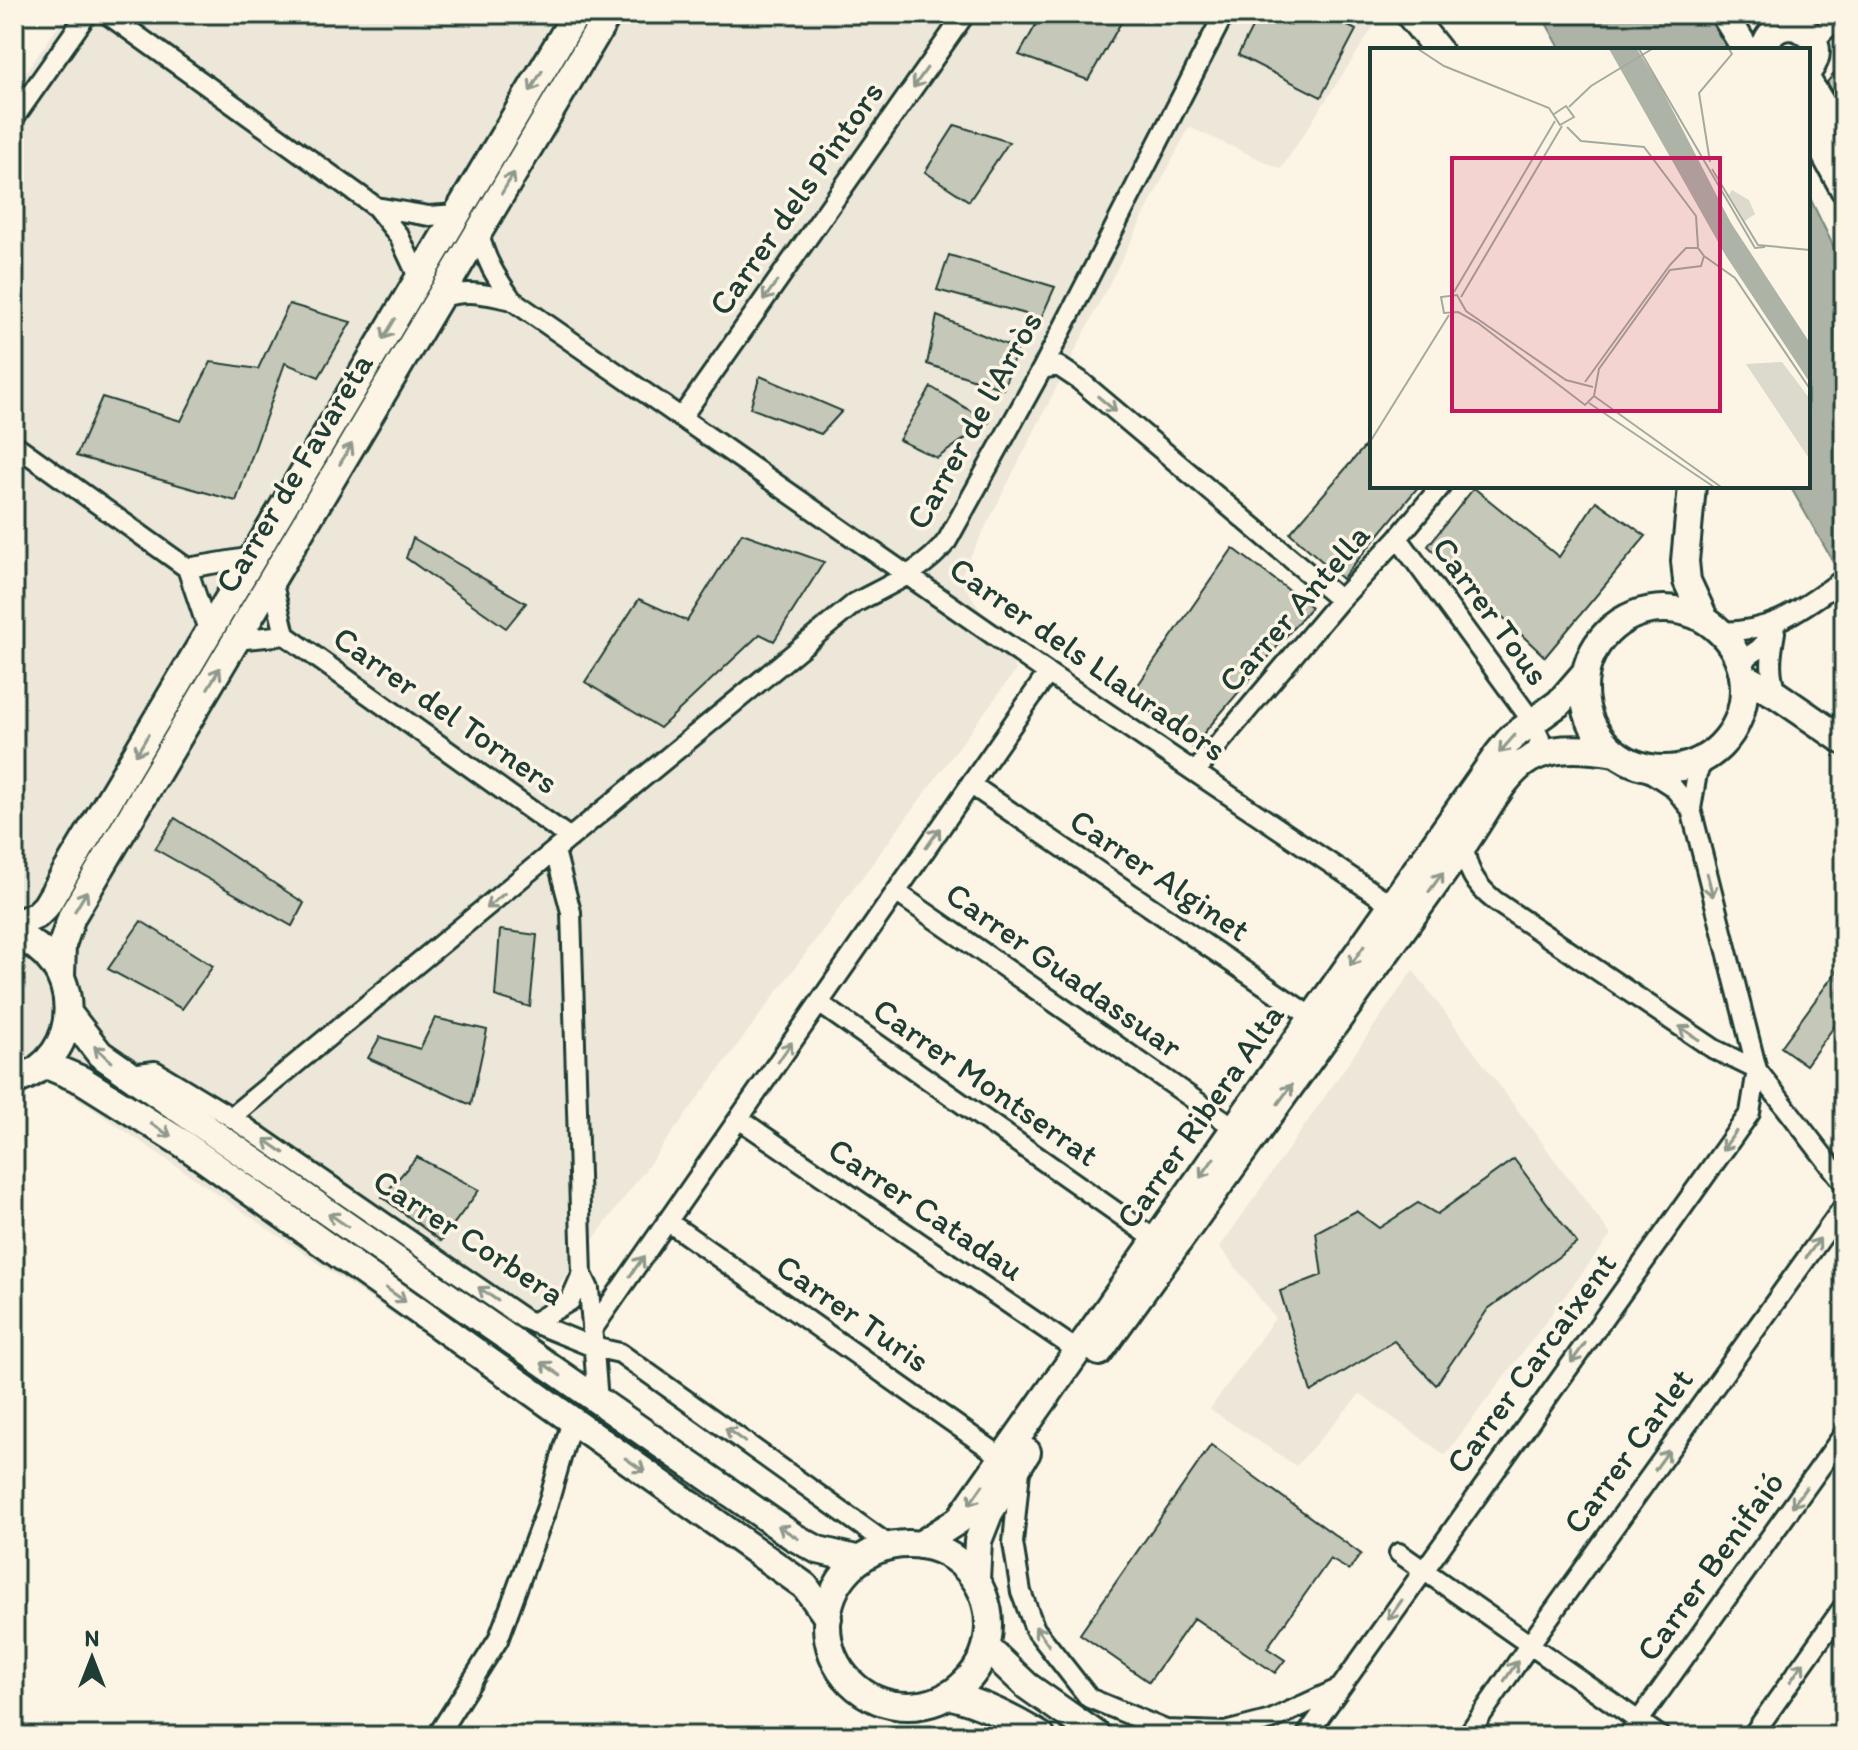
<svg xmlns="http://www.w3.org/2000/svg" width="1858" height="1750" font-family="Itim,sans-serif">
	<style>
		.built { fill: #ece7d8 }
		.water { fill: #aeb3a7; stroke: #758479; stroke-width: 2 }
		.building { fill: #c5c7b9; stroke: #1f3d34; stroke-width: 2 }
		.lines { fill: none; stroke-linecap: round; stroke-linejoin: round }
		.street-casing { stroke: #1f3d34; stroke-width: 24 }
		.secondary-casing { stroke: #1f3d34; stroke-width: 32 }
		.street { stroke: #fcf5e5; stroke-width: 18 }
		.secondary { stroke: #fcf5e5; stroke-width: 26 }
		.oneway { stroke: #8e998c }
		.labels { text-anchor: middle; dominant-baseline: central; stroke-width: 7; stroke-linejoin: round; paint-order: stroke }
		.street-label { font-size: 34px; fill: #1f3d34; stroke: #fcf5e5 }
		.inset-road { fill: none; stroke: #a4ab9e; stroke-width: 2 }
		.view { fill: #c2185b; fill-opacity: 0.15; stroke: #c2185b; stroke-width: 4 }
		.inset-edge { fill: none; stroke: #1f3d34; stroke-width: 4 }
	</style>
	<rect width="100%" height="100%" fill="#fcf5e5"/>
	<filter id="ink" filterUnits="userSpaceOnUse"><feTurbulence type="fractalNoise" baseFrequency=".0125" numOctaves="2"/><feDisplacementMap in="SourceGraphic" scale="16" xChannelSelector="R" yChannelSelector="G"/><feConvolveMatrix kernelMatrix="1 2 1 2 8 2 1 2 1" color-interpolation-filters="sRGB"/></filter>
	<g filter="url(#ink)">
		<!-- built -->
		<path class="built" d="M67 14H1382L1281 169 1189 127 960 577 1016 670 489 1380 14 1055V89Z
			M1413 970 1611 1235 1445 1455 1360 1394 1296 1466 1210 1409 1275 1318 1220 1247Z"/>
		<!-- water -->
		<path class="water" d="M1541 14H1707L1728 50H1561Z
			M1808 194 1844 268V581L1790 486H1808Z"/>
		<!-- building -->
		<path class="building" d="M1042 14H1126L1088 80 1019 55Z
			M1259 14H1324L1356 30 1321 97 1238 55Z
			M1844 62V111L1827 82Z
			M955 125 1009 142 969 201 925 172Z
			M949 255 1055 287 1041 318 937 290Z
			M289 304 351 322 319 377 285 363 236 501 76 456 102 397 181 421 211 362 258 369Z
			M937 316 1017 349 1003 389 927 364Z
			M760 376 842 411 821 434 750 408Z
			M931 387 989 422 937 458 899 440Z
			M1372 438V486H1419L1342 579 1290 533Z
			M1474 488 1559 557 1596 501 1646 536 1545 657 1428 546Z
			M742 533 824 562 774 641 760 634 660 728 585 682 639 599 687 621Z
			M413 538 526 603 506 628 406 558Z
			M1233 548 1311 607 1192 747 1131 695Z
			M175 818 304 903 292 926 155 849Z
			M141 921 213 966 182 1009 108 969Z
			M500 930 537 935 530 1007 495 996Z
			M1844 961V1013L1806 1065 1781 1047Z
			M435 1018 487 1030 471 1105 368 1058 380 1037 420 1049Z
			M417 1157 479 1190 441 1241 382 1197Z
			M1514 1159 1577 1243 1488 1309 1436 1385 1394 1341 1311 1392 1280 1291 1322 1275 1316 1232 1356 1211 1379 1228 1418 1203 1437 1214Z
			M1211 1445 1361 1554 1349 1570 1330 1559 1267 1648 1285 1660 1275 1673 1194 1618 1149 1682 1080 1634Z"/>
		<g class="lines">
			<!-- street casing -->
			<g class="street-casing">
				<path id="street" d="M107 14 376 207
					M1814 41 1842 14
					M14 118 87 14
					M419 279 399 236 376 207 429 216 457 214
					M440 298C466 289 486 294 512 300 496 277 484 259 479 231
					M512 300 1048 673 1392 905
					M1042 369 1058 366 1079 380 1340 600
					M681 418 965 14
					M14 444 187 568
					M1398 538 1532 721 1540 739 1536 754
					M1721 632C1777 631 1800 609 1844 579
					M1775 632C1771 655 1768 672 1777 695
					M209 633 187 568 253 557
					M285 635 570 838
					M236 640 285 635 272 580
					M1740 662 1759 649 1774 633
					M1705 758 1697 773 1691 809 1757 1070 1844 1183
					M1642 767 1673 787 1691 809
					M1195 772 1340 600 1398 538 1441 486
					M970 784 1313 1018
					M555 851 571 912 582 1274 589 1289 598 1401
					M896 892 1235 1128
					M819 1003 1156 1240
					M130 1074 155 1071 231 1117 524 1319 593 1347 620 1353 890 1546
					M231 1117 855 603C888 585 924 571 947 541L1042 369 1224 14
					M739 1119 1078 1351
					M667 1221 1003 1458
					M533 1323 570 1301 582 1274
					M592 1330 1048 673
					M1020 1470 1013 1543 1021 1592 1035 1629 1089 1698 1166 1730 1225 1732 1271 1720 1338 1689
					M1399 1553 1660 1736
					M437 1736 498 1640 547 1507 572 1420
					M1306 1736 1750 1113 1757 1070 1714 1049 1495 901C1475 885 1466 869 1464 844
					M1467 1736 1530 1644 1844 1206
					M1628 1736 1844 1434
					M1752 1736 1844 1606"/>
			</g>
			<!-- secondary casing -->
			<g class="secondary-casing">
				<path id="secondary" d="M1409 14 1438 50
					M1724 14 1745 48 1750 50
					M1764 50C1774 4 1838 33 1808 71
					M1808 82 1844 142
					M1808 123 1844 189
					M1692 486 1685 561 1687 581 1705 620
					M1584 689a80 80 0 1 1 160 0a80 80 0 1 1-160 0Z
					M1743 676 1777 695 1844 741
					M14 925 37 915 46 906 576 14
					M14 935C84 959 87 1058 14 1081
					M61 975 62 945 72 916 608 14
					M68 1013 100 1054 794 1537 818 1550 860 1560
					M44 1064 82 1080 182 1143 805 1586 828 1618
					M1099 1352 1464 844C1513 771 1517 737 1615 753
					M827 1625a81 81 0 1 1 162 0a81 81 0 1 1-162 0Z
					M920 1545 959 1520 1498 754 1512 737 1559 703 1585 673
					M976 1580 978 1541 989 1513 1027 1452
					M986 1647 1027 1686 1098 1736
					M948 1695C982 1703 1011 1718 1041 1736"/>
			</g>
			<!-- street -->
			<use href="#street" class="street"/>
			<!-- secondary -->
			<use href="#secondary" class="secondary"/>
		</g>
		<!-- one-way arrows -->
		<defs><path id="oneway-shaft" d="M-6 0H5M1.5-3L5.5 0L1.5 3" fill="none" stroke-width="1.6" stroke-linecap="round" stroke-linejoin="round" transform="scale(2)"/></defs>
		<g class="oneway">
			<use href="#oneway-shaft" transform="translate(920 78) rotate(125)"/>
			<use href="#oneway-shaft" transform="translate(536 81) rotate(121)"/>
			<use href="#oneway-shaft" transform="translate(508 183) rotate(-59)"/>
			<use href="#oneway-shaft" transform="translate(770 291) rotate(125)"/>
			<use href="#oneway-shaft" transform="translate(389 329) rotate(121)"/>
			<use href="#oneway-shaft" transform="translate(1107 404) rotate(40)"/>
			<use href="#oneway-shaft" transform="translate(346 454) rotate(-59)"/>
			<use href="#oneway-shaft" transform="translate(214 678) rotate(-59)"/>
			<use href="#oneway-shaft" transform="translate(1507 744) rotate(131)"/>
			<use href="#oneway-shaft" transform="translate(142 745) rotate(121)"/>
			<use href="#oneway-shaft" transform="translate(933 838) rotate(-55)"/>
			<use href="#oneway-shaft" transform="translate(1436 882) rotate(-54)"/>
			<use href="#oneway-shaft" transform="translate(1710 885) rotate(76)"/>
			<use href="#oneway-shaft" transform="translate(81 901) rotate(-59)"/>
			<use href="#oneway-shaft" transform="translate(495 901) rotate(141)"/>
			<use href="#oneway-shaft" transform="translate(1357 956) rotate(125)"/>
			<use href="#oneway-shaft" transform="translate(1689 1033) rotate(-146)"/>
			<use href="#oneway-shaft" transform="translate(785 1052) rotate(-55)"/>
			<use href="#oneway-shaft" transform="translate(103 1054) rotate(-138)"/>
			<use href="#oneway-shaft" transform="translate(1285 1094) rotate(-54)"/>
			<use href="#oneway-shaft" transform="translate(161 1130) rotate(32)"/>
			<use href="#oneway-shaft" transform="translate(1729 1141) rotate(126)"/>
			<use href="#oneway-shaft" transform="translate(274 1146) rotate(-145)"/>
			<use href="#oneway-shaft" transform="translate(1207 1168) rotate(125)"/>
			<use href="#oneway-shaft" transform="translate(338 1220) rotate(-145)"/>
			<use href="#oneway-shaft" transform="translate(1813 1248) rotate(-54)"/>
			<use href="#oneway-shaft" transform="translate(637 1266) rotate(-55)"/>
			<use href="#oneway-shaft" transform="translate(488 1294) rotate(-145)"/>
			<use href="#oneway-shaft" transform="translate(396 1295) rotate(35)"/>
			<use href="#oneway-shaft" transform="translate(1578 1353) rotate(126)"/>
			<use href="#oneway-shaft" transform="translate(551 1369) rotate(-145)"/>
			<use href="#oneway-shaft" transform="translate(735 1435) rotate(-144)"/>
			<use href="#oneway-shaft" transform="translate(1662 1460) rotate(-54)"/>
			<use href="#oneway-shaft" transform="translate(635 1465) rotate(35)"/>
			<use href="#oneway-shaft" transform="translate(976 1495) rotate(125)"/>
			<use href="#oneway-shaft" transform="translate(1799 1497) rotate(126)"/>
			<use href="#oneway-shaft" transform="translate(788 1532) rotate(-147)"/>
			<use href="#oneway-shaft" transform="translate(1395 1610) rotate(125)"/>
			<use href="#oneway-shaft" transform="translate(1042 1636) rotate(-125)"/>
			<use href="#oneway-shaft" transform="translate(1511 1671) rotate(-56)"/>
			<use href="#oneway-shaft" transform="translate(1797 1672) rotate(-55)"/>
		</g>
	</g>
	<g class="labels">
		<!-- street labels -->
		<g class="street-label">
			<text transform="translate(796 198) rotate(-55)">Carrer dels Pintors</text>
			<text transform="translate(974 420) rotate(-61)">Carrer de l'Arròs</text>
			<text transform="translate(294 473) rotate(-59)">Carrer de Favareta</text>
			<text transform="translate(1294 608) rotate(-49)">Carrer Antella</text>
			<text transform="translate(1491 611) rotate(54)">Carrer Tous</text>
			<text transform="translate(1088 659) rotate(35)">Carrer dels Llauradors</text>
			<text transform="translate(446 710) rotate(35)">Carrer del Torners</text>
			<text transform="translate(1160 875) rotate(34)">Carrer Alginet</text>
			<text transform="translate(1064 970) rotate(35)">Carrer Guadassuar</text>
			<text transform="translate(986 1082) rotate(35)">Carrer Montserrat</text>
			<text transform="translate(1200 1116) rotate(-55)">Carrer Ribera Alta</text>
			<text transform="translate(926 1209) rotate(34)">Carrer Catadau</text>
			<text transform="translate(469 1237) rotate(33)">Carrer Corbera</text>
			<text transform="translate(853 1313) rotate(35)">Carrer Turis</text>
			<text transform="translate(1531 1363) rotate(-54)">Carrer Carcaixent</text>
			<text transform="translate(1628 1451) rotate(-54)">Carrer Carlet</text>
			<text transform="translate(1710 1566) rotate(-54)">Carrer Benifaió</text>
		</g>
	</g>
	<!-- overview -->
	<g transform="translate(1370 48)">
		<rect width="440" height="440" fill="#fcf5e5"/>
		<path d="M362 142 379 152 385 166 375 173 359 147ZM412 314 440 351V412L376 316Z" fill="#dcdacc"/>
		<path d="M239 1H267L289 36 361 175 440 295V335L356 208Z" fill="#aeb3a7"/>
		<path class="inset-road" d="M48 1 74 18 179 60 190 77 204 69 196 58 184 66M269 1 385 200 395 199M199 59 221 38 282 1M197 79 211 93 274 99 326 168 328 199M340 114 329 45 362 6 359 1M342 121 388 197 440 202M334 208 365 230 440 341M84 244 185 73M91 249 192 78M215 334 300 217 316 200H328L334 208 331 218 300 222 229 321 224 348 215 357 108 275 88 264 74 265 71 249 87 247 96 263 196 332 223 339M224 348 351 439M219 355 344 439M0 394 79 267"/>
		<path class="view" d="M82 110H350V363H82Z"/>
		<rect width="440" height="440" class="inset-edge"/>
	</g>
	<!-- margin -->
	<rect width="1858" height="1750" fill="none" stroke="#fcf5e5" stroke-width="48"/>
	<rect x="24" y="24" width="1810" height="1702" fill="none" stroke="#1f3d34" stroke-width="3" filter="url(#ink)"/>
	<!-- north arrow -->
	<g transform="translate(92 1658)" stroke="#fcf5e5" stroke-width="6" paint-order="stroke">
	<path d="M0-6L14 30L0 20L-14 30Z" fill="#1f3d34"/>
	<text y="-12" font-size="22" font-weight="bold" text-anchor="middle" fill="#1f3d34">N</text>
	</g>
</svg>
